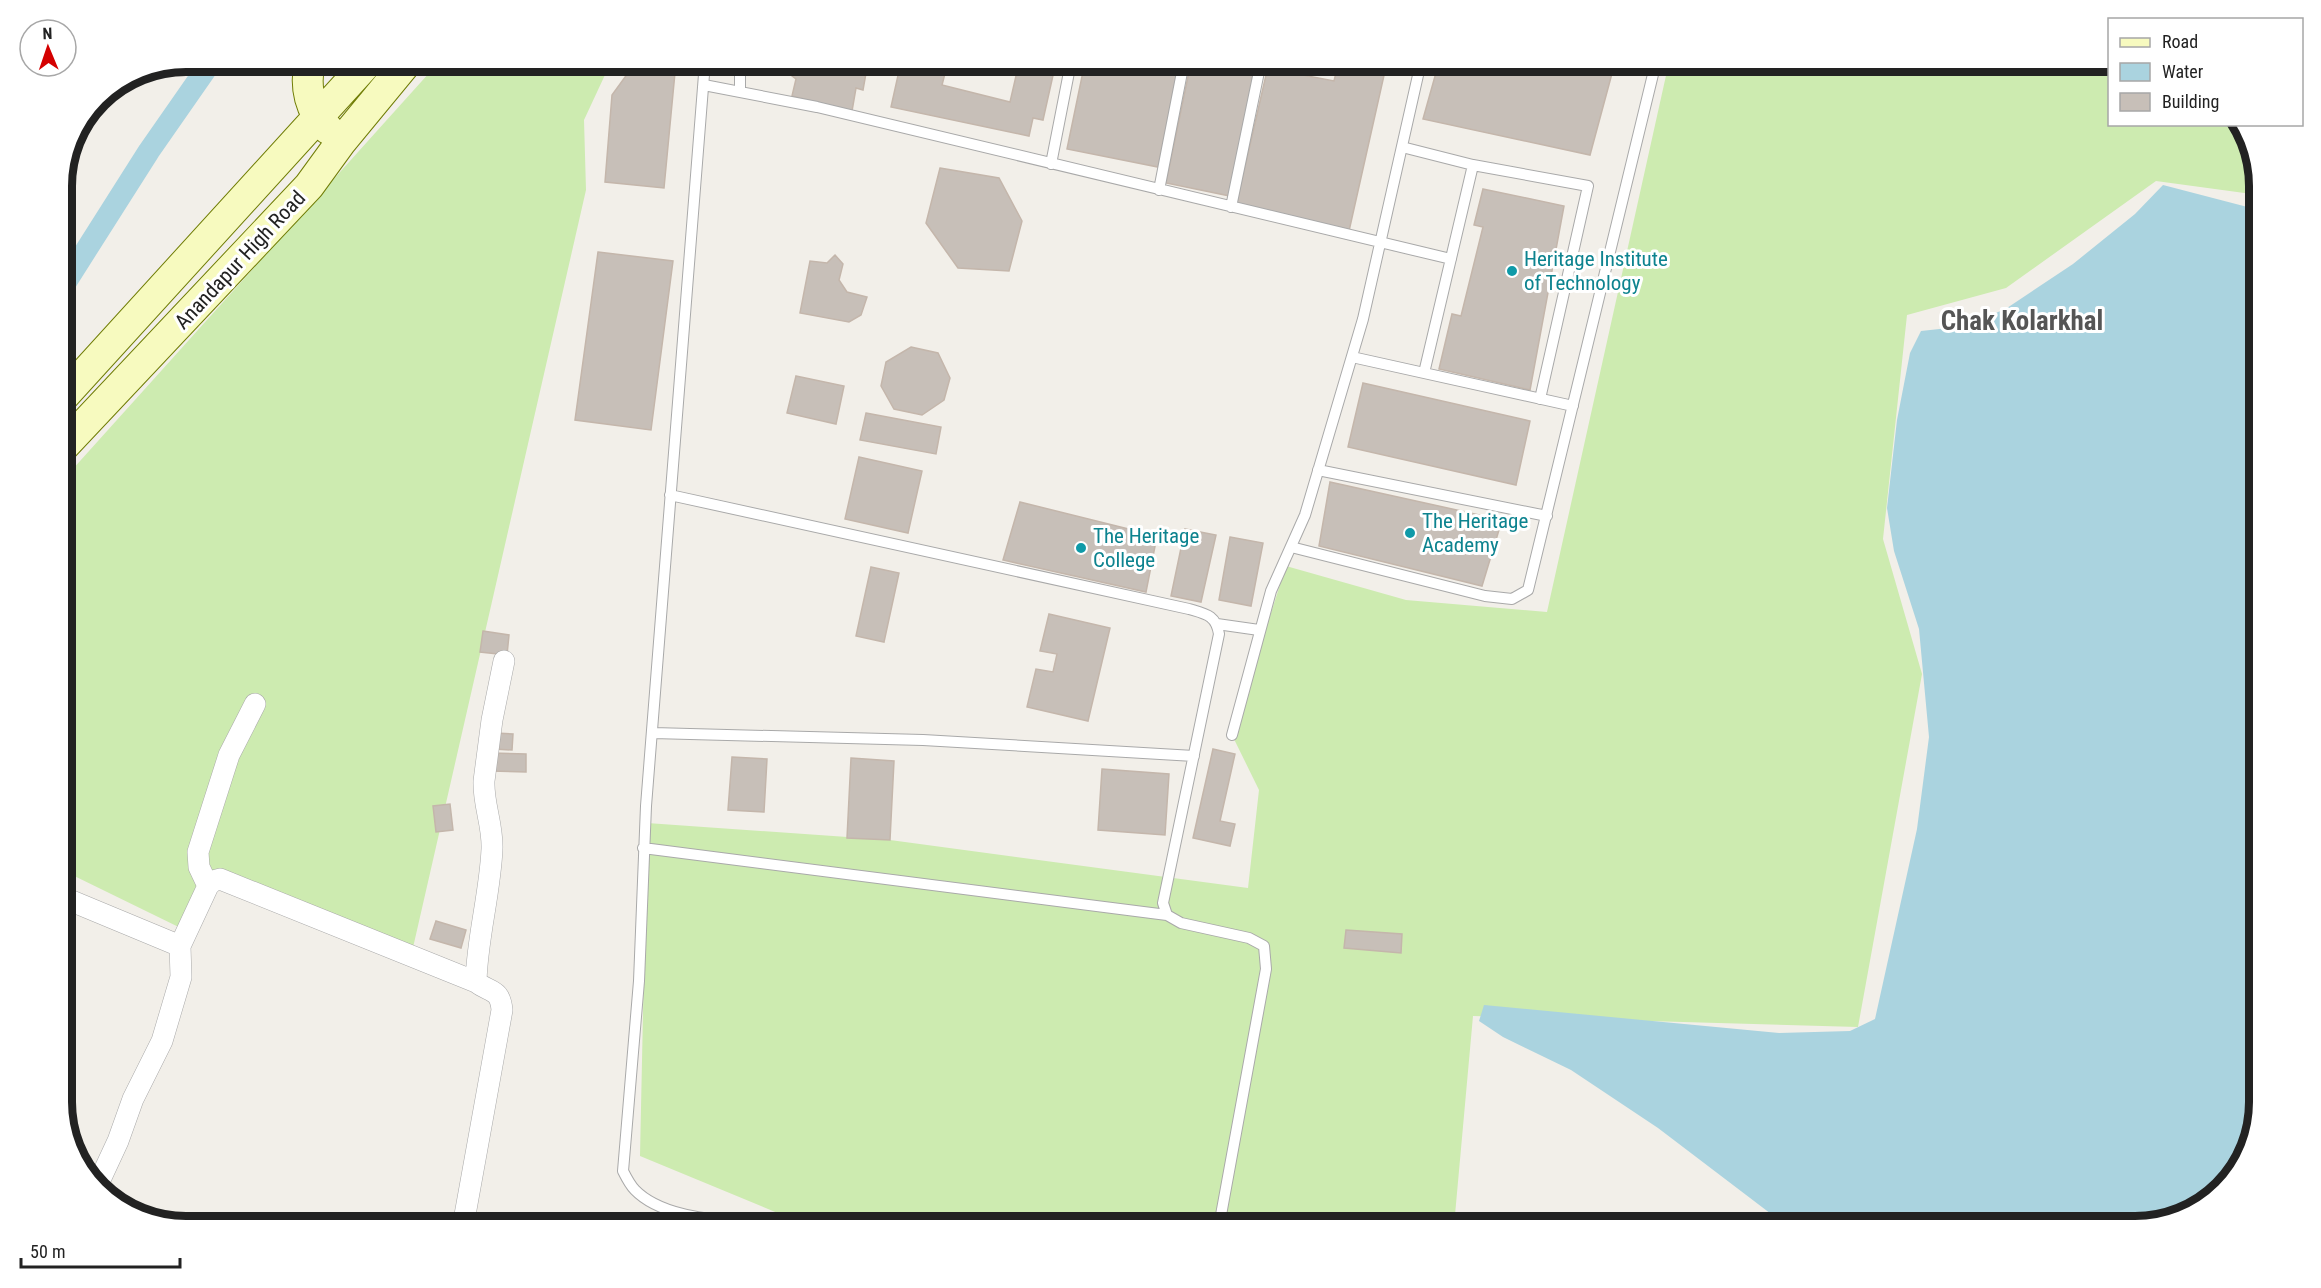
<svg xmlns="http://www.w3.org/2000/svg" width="2321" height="1288" font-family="'Roboto Condensed',sans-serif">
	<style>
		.grass { fill: #cdebb0 }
		.water { fill: #aad3df }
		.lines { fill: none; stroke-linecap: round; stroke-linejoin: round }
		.canal { stroke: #aad3df; stroke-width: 22 }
		.building { fill: #c7bfb8; stroke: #c4b6ab; stroke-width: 1.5; fill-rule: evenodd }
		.lane-casing { stroke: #a9a9a9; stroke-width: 12 }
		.street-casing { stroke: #a9a9a9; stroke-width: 22 }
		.secondary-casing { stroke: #707d05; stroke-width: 32 }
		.lane { stroke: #fff; stroke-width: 10 }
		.street { stroke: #fff; stroke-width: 21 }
		.secondary { stroke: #f7fabf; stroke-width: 30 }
		.culture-dot { fill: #0f9aa8; stroke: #fff; stroke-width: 2 }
		.labels { text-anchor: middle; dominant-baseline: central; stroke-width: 6; stroke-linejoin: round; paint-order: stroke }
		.culture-label { font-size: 21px; fill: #0d838f; stroke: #fff; text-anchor: start }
		.street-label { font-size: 21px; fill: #222; stroke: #fff }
		.district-label { font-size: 27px; font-weight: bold; fill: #555; stroke: #fff }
		.rim { fill: none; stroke: #222; stroke-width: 8 }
	</style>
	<rect width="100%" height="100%" fill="#f2efe9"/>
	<!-- grass -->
	<path class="grass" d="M439 62H611L584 120 586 190 412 952 223 878 195 935 62 870V481Z
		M1669 62H2109L2110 124 2241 125 2259 179V195L2156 181 2006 288 1907 315 1883 539 1922 674 1858 1027 1473 1016 1454 1226H809L640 1156 647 823 890 840 1248 888 1259 790 1232 735 1286 566 1406 600 1547 612Z"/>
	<!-- water -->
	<path class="water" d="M2163 185 2259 210V1102L2246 1157 2204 1206 2135 1226H1787L1658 1128 1571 1070 1503 1037 1479 1021 1484 1005 1779 1033 1850 1031 1875 1019 1917 829 1929 737 1919 629 1894 551 1887 508 1897 420 1910 353 1921 331 1967 326 2007 308 2073 264 2135 214Z"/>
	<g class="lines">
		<!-- canal -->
		<path class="canal" d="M62 288 149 151 211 62"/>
	</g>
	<!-- building -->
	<path class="building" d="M636 62H676L664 188 605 182 612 95Z
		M789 62H868L863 90 856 88 852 111 792 96 796 79 788 73Z
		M901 62H948L942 85 1010 102 1019 63 1015 62H1056L1043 120 1033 118 1029 136 891 107Z
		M1085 62H1179L1158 167 1067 149Z
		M1191 62H1257L1230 196 1166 183Z
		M1269 62H1387L1349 231 1236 206ZM1294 64 1336 73 1334 81 1292 73Z
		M1439 62H1593L1614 66 1590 155 1423 119Z
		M940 168 999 178 1022 221 1009 271 958 268 926 223Z
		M1483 189 1564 206 1530 390 1439 369 1452 314 1461 316 1483 227 1474 225Z
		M598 252 673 261 651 430 575 420Z
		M835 255 843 264 839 280 847 292 867 297 861 315 849 322 800 313 810 261 827 263Z
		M911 347 938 353 950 378 944 400 922 415 894 409 881 386 886 362Z
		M796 376 844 386 836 424 787 413Z
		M1363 383 1530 421 1516 485 1348 447Z
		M866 413 941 427 936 454 860 440Z
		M859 457 922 471 908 533 845 519Z
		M1330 482 1502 520 1482 586 1319 546Z
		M1020 502 1157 536 1146 592 1003 560Z
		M1185 529 1216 535 1201 602 1171 596Z
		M1230 537 1263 543 1251 606 1219 600Z
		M871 567 899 573 884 642 856 636Z
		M1049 614 1110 628 1088 721 1027 707 1036 669 1053 672 1057 654 1040 651Z
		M483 631 509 635 507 655 480 652Z
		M495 733 513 734 512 750 494 749Z
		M1213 749 1235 754 1220 821 1235 824 1230 846 1193 838Z
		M491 753 526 754V772L491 771Z
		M732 757 767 759 764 812 728 810Z
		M851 758 894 761 890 840 847 838Z
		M1102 769 1169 774 1165 835 1098 830Z
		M450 804 453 830 436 832 433 806Z
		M436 921 466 930 461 948 430 939Z
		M1346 930 1402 934 1401 953 1344 948Z"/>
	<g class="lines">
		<!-- lane casing -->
		<g class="lane-casing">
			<path id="lane" d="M705 62 646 806 639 981 623 1171C626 1177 630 1185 635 1190 663 1219 723 1220 762 1226
				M740 62V92
				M704 85 817 107 1451 259
				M1402 147 1473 165
				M1051 164 1071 62
				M1159 190 1184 62
				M1231 207 1261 62
				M1352 357 1573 406
				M1424 373 1473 165 1588 186 1540 399
				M1318 470 1547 516
				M670 495 1189 609C1206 614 1216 615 1219 634L1163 903 1167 915 1181 923 1249 938 1264 946 1266 969 1219 1226
				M1291 547 1485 596 1512 599 1528 590 1656 62
				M1217 624 1259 630
				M653 733 923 740 1194 756
				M1232 735 1271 591 1305 515 1363 319 1421 62
				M643 848 1167 915"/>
		</g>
		<!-- street casing -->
		<g class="street-casing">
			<path id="street" d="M208 886 199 867 198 852 229 755 255 704
				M62 897 180 946 181 977 162 1041 133 1099 118 1141 98 1184
				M180 946 208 886 213 881 220 879 476 982
				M463 1226 502 1010C500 988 490 993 476 982 477 938 490 894 492 849 493 825 483 804 484 781L492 720 504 661"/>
		</g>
		<!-- secondary casing -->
		<g class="secondary-casing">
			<path id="secondary" d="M310 62C304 87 310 111 328 129
				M62 398 368 62
				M62 448 309 186 341 142 407 62"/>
		</g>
		<!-- lane -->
		<use href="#lane" class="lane"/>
		<!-- street -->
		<use href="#street" class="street"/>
		<!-- secondary -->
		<use href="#secondary" class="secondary"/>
	</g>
	<!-- markers -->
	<g class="culture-dot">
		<circle cx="1512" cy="271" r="6"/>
		<circle cx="1410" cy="533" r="6"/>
		<circle cx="1081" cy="548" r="6"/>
	</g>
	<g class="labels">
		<!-- culture labels -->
		<g class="culture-label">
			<text x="1524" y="259">Heritage Institute<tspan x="1524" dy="24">of Technology</tspan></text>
			<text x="1422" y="521">The Heritage<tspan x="1422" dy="24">Academy</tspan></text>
			<text x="1093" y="536">The Heritage<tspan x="1093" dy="24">College</tspan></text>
		</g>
		<!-- street labels -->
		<g class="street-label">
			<text transform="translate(240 260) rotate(-47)">Anandapur High Road</text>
		</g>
		<!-- district labels -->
		<g class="district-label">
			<text x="2022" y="321">Chak Kolarkhal</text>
		</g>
	</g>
	<!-- crop -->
	<path d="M0 0H2321V1288H0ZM186 72H2135A114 114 0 0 1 2249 186V1102A114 114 0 0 1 2135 1216H186A114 114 0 0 1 72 1102V186A114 114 0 0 1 186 72Z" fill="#fff" fill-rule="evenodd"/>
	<path class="rim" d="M186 72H2135A114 114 0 0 1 2249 186V1102A114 114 0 0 1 2135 1216H186A114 114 0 0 1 72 1102V186A114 114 0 0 1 186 72Z"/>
	<!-- legend -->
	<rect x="2108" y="18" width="195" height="108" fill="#ffffff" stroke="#a7a7a7" stroke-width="1.5"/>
	<rect x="2120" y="38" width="30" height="9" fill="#f7fabf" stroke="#a7a7a7" stroke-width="1.5"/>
	<text x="2162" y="48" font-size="18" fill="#222222">Road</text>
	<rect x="2120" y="63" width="30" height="18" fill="#aad3df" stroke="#a7a7a7" stroke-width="1.5"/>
	<text x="2162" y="78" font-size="18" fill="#222222">Water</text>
	<rect x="2120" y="93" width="30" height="18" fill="#c7bfb8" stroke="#a7a7a7" stroke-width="1.5"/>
	<text x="2162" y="108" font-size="18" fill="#222222">Building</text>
	<!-- north arrow -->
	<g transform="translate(48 48) rotate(358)"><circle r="28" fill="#ffffff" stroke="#a7a7a7" stroke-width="1.5"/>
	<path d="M0-4.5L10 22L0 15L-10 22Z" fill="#d40000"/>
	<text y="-9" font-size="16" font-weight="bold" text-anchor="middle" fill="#222222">N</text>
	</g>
	<!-- scale -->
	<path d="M21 1258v9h159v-9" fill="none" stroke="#222222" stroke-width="3"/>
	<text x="30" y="1258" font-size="18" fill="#222222" stroke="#ffffff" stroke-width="4.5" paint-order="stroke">50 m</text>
</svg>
